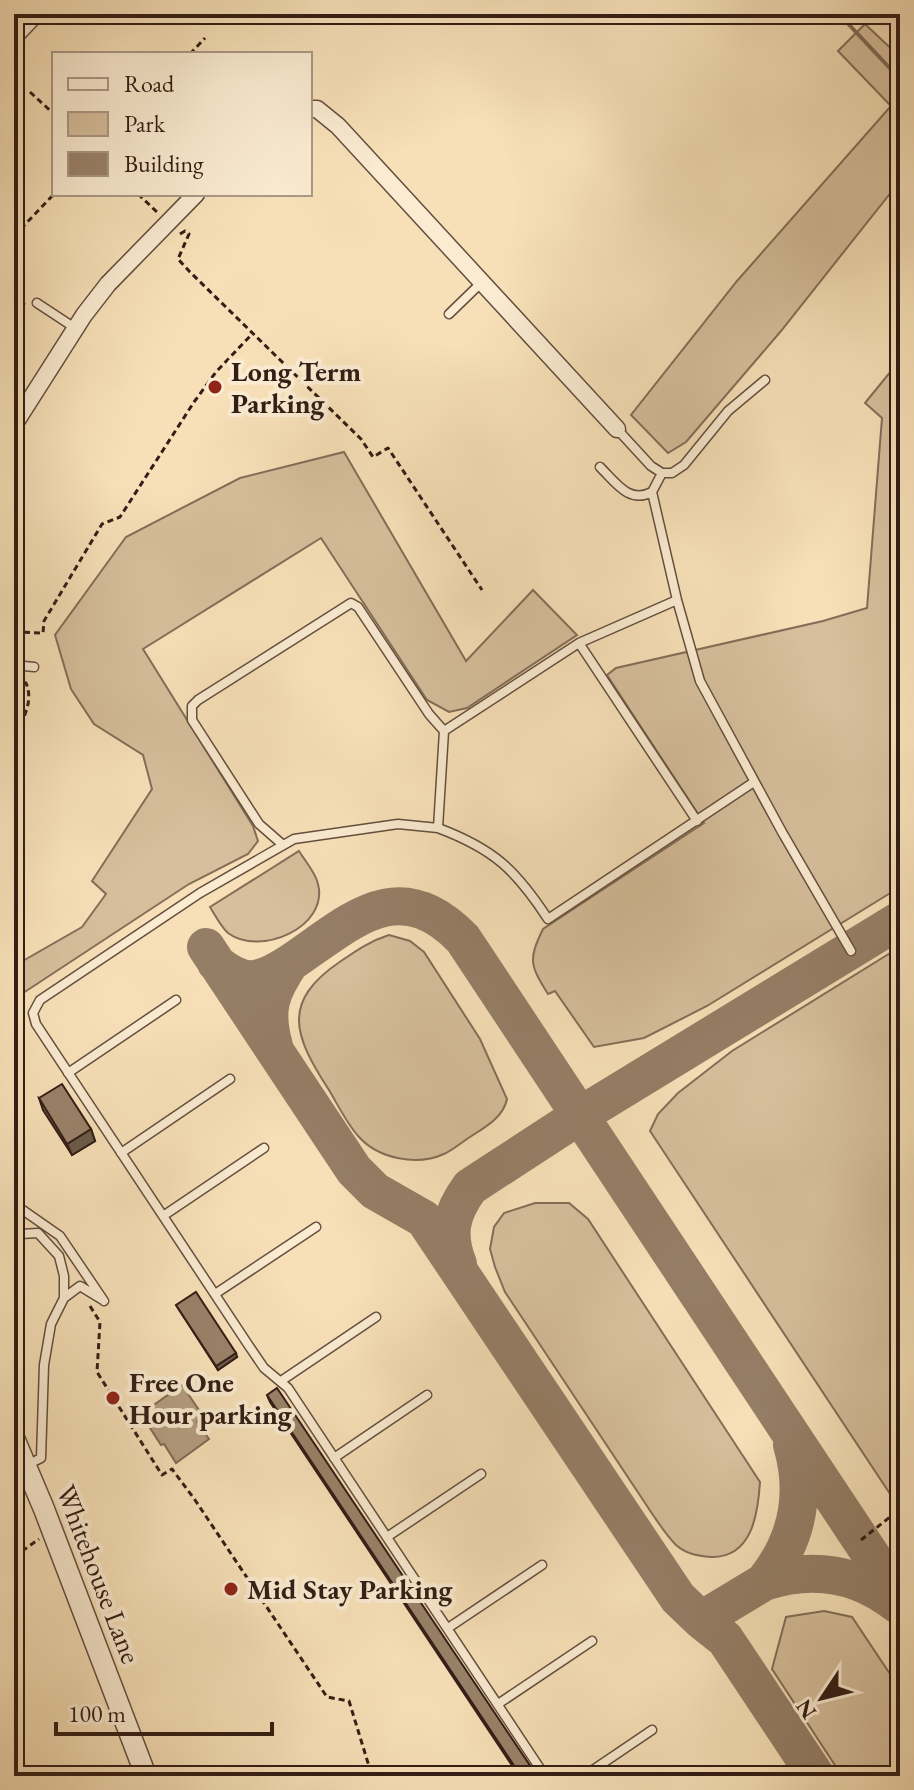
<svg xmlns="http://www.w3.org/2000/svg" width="914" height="1790" font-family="'EB Garamond',serif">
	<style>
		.green { fill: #d6bf9c; stroke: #846e58; stroke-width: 2 }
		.water { fill: #b49e81; stroke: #806a56; stroke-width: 2 }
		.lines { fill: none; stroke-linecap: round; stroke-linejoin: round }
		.stream { stroke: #806a56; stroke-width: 4 }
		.taxiway { stroke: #957e66; stroke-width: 38 }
		.service-casing { stroke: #644e3e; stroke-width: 11 }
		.minor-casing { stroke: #644e3e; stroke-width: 19 }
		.tertiary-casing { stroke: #644e3e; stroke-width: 23 }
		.path { stroke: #331d15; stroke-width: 3; stroke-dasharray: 6 4; stroke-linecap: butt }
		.service { stroke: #faebd1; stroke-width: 8 }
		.minor { stroke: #faebd1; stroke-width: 16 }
		.tertiary { stroke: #faebd1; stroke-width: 20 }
		.wall { fill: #84705b; stroke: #331d15; stroke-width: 2 }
		.shaded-wall { fill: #6b5b4a; stroke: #331d15; stroke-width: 2 }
		.building { fill: #99826a; stroke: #331d15; stroke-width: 2 }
		.poi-dot { fill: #8f2418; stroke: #faebd1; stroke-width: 3 }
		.labels { text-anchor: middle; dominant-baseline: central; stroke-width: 8; stroke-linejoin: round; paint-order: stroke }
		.poi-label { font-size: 28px; font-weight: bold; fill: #331d15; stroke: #faebd1; text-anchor: start }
		.street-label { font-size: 28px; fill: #331d15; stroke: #faebd1 }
	</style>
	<rect width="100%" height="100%" fill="#f7e0b8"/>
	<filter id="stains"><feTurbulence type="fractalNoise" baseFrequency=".0025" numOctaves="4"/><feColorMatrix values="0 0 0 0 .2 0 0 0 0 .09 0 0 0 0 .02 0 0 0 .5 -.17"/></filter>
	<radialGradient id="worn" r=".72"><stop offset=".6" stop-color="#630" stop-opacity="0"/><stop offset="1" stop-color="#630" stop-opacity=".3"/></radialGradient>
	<!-- green -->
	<path class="green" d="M865 24 900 57V181L781 331 686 442 668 453 631 415 737 281 891 106 838 51Z
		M900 360V887L707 1006 644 1038 594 1047 555 991 548 994C530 965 528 960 543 929L704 823 607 675 616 668 823 621 867 608 882 418 865 403Z
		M344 452 466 661 533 590 577 635 467 708 449 712 427 700 321 538 143 649 253 826 258 841 248 854 189 884 14 999V966L82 927 106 894 92 881 152 789 143 755 94 724 71 689 55 635 126 537 240 478Z
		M299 851C305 861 316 873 318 884 329 927 260 957 228 933 221 927 215 915 210 907Z
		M389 935 410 941 424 952 480 1039 507 1099C503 1118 485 1127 470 1137 462 1142 453 1150 444 1154 417 1166 379 1159 359 1137 347 1124 338 1105 329 1090 294 1036 280 1002 341 961 357 950 370 941 389 935Z
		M900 947V1509L650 1131 658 1114 678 1093 732 1051Z
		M535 1203H569L588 1219 760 1482C758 1514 752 1558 711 1557 698 1556 686 1554 676 1545 667 1536 660 1525 653 1515L505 1292 495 1267 490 1249 494 1227 504 1213Z
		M824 1611 852 1617 900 1689V1776H842L772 1669 786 1617Z"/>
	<!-- water -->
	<path class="water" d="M182 1385 201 1413 197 1422 209 1439 176 1463 164 1444 161 1445 141 1414Z"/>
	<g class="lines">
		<!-- stream -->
		<path class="stream" d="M839 14 900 79"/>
		<!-- taxiway -->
		<path class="taxiway" d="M206 947 354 1170 375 1191 424 1219 678 1598 701 1620 725 1639 816 1776
			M216 963C246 987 260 982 290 963 270 993 264 1010 274 1046
			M290 963C351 922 398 872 463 939L900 1599
			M458 1264C446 1234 451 1213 470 1187L579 1116 900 920
			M792 1445C807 1496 797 1541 764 1582 812 1566 858 1573 898 1605
			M701 1620 764 1582"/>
		<!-- service casing -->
		<g class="service-casing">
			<path id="service" d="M37 303 75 328
				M449 314 482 282
				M617 429 651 466 662 473H672L684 465 728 411 765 380
				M600 467C616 483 629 504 652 492
				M662 473 652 492 677 600 700 681 782 832 851 951
				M579 643 697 821
				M14 665 34 667
				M438 828C494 849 516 870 548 919L754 782
				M283 845 259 824 192 720V706L198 700 351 603 358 607 429 714 444 731
				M68 1073 176 1000
				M121 1153 230 1079
				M17 1206 60 1236 104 1301
				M163 1216 264 1148
				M14 1240 21 1234 38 1233 59 1256 64 1276V1298L51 1324 44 1365 41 1458 27 1465
				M215 1294 316 1227
				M64 1298 80 1286 103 1300
				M281 1381 376 1317
				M334 1458 427 1395
				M387 1537 481 1474
				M448 1628 542 1565
				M498 1704 592 1641
				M545 1776 288 1388 264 1368 249 1346 36 1024 33 1013 40 1000 200 893 294 839 398 824 438 828 444 731 579 643 677 600
				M584 1776 652 1730"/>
		</g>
		<!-- minor casing -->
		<g class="minor-casing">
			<path id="minor" d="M14 37 36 14
				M310 109H317L338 126 617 429
				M14 425 84 315 108 284 196 194"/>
		</g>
		<!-- tertiary casing -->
		<g class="tertiary-casing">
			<path id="tertiary" d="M14 1438 44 1509 146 1776"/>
		</g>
		<!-- path -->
		<path class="path" d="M190 54 205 38
			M30 92 54 114
			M138 194 158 213
			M180 234 185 231 189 234 178 259 190 272 361 439 373 457 388 448 482 590
			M14 236 54 194
			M14 298 25 305
			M14 632 43 633 44 621 102 524 120 517 194 402 216 372 253 333
			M14 680 26 683C34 702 23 719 14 737
			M90 1306 100 1322 97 1372 162 1475 172 1469 195 1500 327 1697 349 1701 372 1776
			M861 1540 900 1509
			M14 1557 39 1539"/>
		<!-- service -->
		<use href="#service" class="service"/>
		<!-- minor -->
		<use href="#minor" class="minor"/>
		<!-- tertiary -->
		<use href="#tertiary" class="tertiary"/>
	</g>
	<!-- wall -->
	<path class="wall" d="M39 1098 91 1129 95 1141 72 1155 43 1110Z
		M176 1305 237 1357 218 1370Z
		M267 1395 537 1776H519L270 1402Z"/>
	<!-- shaded-wall -->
	<path class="shaded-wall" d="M91 1129 95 1141 72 1155 67 1144Z
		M236 1353 237 1357 218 1370 216 1366Z"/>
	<!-- building -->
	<path class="building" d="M62 1084 91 1129 67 1144 39 1098Z
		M196 1292 236 1353 216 1366 176 1305Z
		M277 1388 537 1776H521L267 1395Z"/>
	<!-- markers -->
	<g class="poi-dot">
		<circle cx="215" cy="387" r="8"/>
		<circle cx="113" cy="1398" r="8"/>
		<circle cx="231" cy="1589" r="8"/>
	</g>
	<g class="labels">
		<!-- poi labels -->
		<g class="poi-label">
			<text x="231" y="371">Long Term<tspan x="231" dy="32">Parking</tspan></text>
			<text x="129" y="1382">Free One<tspan x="129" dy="32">Hour parking</tspan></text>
			<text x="247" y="1589">Mid Stay Parking</text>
		</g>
		<!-- street labels -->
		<g class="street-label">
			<text transform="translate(99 1574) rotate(69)">Whitehouse Lane</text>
		</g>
	</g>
	<!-- margin -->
	<rect width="914" height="1790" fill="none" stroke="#f7e0b8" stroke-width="48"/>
	<rect x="16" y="16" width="882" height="1758" fill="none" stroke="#331d15" stroke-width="4"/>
	<rect x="24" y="24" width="866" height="1742" fill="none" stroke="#331d15" stroke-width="2"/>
	<!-- legend -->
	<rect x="52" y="52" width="260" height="144" fill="#faebd1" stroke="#aa9986" stroke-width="2"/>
	<rect x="68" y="78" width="40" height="12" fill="#faebd1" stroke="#aa9986" stroke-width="2"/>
	<text x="124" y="92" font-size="24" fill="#331d15">Road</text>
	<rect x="68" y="112" width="40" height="24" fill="#d6bf9c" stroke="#aa9986" stroke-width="2"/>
	<text x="124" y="132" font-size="24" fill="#331d15">Park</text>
	<rect x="68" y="152" width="40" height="24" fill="#99826a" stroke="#aa9986" stroke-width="2"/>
	<text x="124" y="172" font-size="24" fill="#331d15">Building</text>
	<!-- north arrow -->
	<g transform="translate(822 1698) rotate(235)" stroke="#faebd1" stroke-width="6" paint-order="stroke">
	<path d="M0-6L14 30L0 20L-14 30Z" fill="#331d15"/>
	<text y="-12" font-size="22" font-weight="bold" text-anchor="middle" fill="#331d15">N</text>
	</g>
	<!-- scale -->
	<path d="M56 1722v12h216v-12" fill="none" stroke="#331d15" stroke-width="4"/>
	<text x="68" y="1722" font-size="24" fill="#331d15" stroke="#faebd1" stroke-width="6" paint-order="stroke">100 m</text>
	<rect width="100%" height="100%" filter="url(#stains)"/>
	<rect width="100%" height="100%" fill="url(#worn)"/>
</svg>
